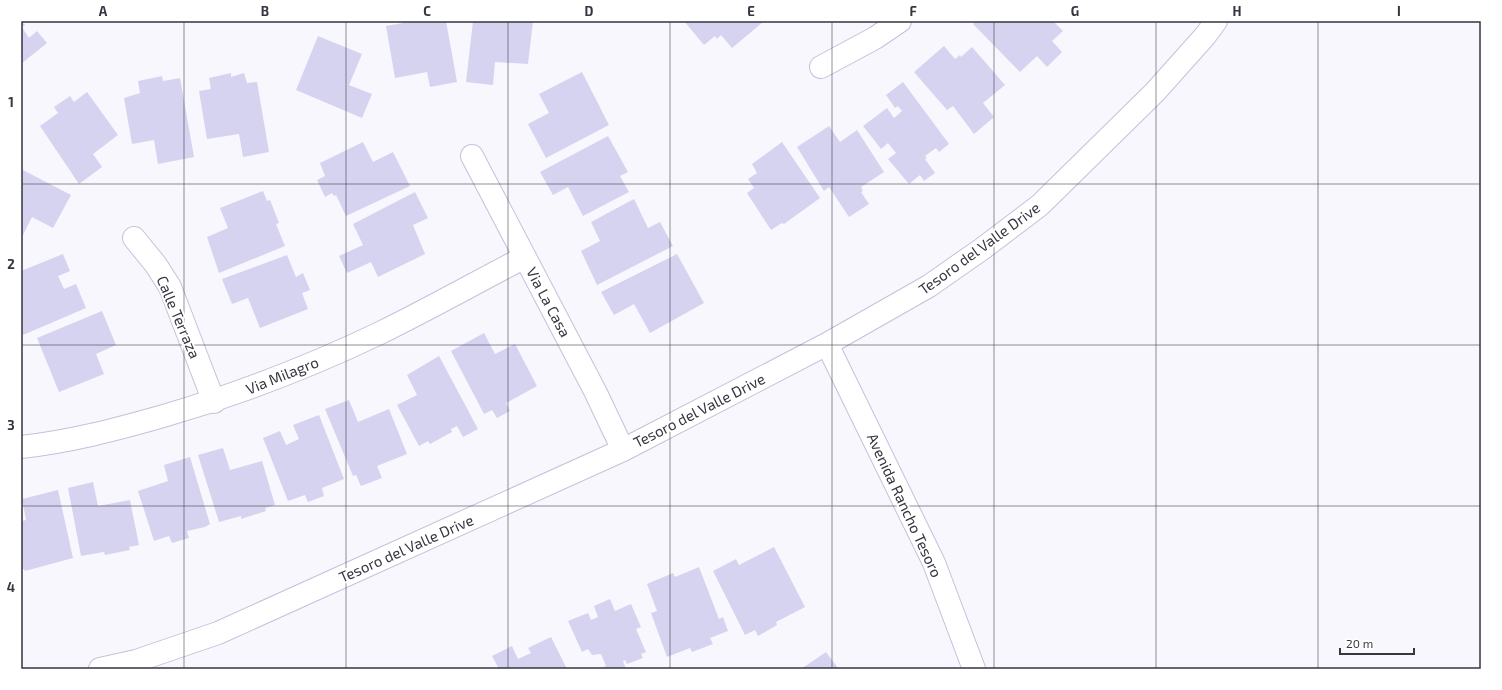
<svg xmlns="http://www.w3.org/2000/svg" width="1502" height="690" font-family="'Exo 2',sans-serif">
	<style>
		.building { fill: #d5d3f0 }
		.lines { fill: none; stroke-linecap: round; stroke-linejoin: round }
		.minor-casing { stroke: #c4c1db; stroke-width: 24 }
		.minor { stroke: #fff; stroke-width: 22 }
		.grid { fill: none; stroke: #363540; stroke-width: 1; stroke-opacity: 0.55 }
		.labels { text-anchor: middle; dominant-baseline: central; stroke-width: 4; stroke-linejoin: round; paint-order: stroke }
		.street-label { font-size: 15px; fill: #363540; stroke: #fff }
		.neatline { fill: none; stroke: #363540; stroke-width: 1.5 }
		.grid-label { font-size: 13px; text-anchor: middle; font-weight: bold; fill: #363540 }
	</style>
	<rect width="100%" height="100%" fill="#f8f7fd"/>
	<!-- building -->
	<path class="building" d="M21 21H25L23 23 25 25 22 27 29 38 37 31 47 43 21 64Z
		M403 21H446L457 82 430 87 427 72 395 78 386 26 403 23Z
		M473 21H533L528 64 495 62 493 85 466 82Z
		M684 21H762L763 22 732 48 721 35 717 39 715 36 704 45Z
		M976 21H1053L1063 31 1052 41 1062 52 1047 67 1037 56 1020 72 973 24Z
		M318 36 362 54 349 85 372 94 362 118 296 90Z
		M944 46 955 59 960 55 961 57 972 47 1005 85 983 103 994 117 974 134 953 106 947 110 914 72Z
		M582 72 609 125 546 158 528 124 549 113 539 94Z
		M231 73V77L244 73 247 83 257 82 269 152 243 157 239 134 207 139 199 91 211 89 209 78Z
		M162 76 163 81 180 78 194 157 158 164 154 140 132 144 124 98 140 93 138 81Z
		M903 82 949 144 939 152 936 148 925 156 927 158 925 159 935 173 924 181 920 175 909 184 888 159 896 153 888 143 881 149 863 126 887 108 894 118 902 111 898 106 895 108 886 95Z
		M87 92 118 135 93 154 102 167 79 184 40 126 58 113 54 107 70 96 74 102Z
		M829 126 840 142 857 130 884 172 861 187 863 191 861 192 869 204 849 217 829 187 824 191 797 147Z
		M608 136 628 172 620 176 629 192 583 216 568 187 553 195 540 172Z
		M363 142 373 162 393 152 410 186 346 216 336 195 334 196 332 193 325 197 317 180 325 176 320 163Z
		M782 142 820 198 784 224 782 223 771 230 747 193 754 188 748 179 757 173 752 164Z
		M21 169 71 195 53 228 32 217 21 239Z
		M263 191 267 201 270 200 279 223 276 224 285 246 219 273 207 237 228 228 220 208Z
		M415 192 428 218 413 225 425 254 378 277 371 262 347 273 339 256 363 245 353 224Z
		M634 199 648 228 660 222 673 246 597 285 581 251 600 241 591 222Z
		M63 254 70 271 58 276 64 289 76 284 86 308 23 335 21 330V271Z
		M677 254 704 303 650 333 634 304 614 315 601 292Z
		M287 255 296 277 303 273 310 290 302 293 308 309 260 328 248 298 232 304 222 279Z
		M102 311 116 345 96 354 104 374 59 392 37 338Z
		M484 333 495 354 515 344 537 386 506 403 510 411 497 418 492 410 484 414 451 351Z
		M439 356 478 429 463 437 457 426 451 429 452 432 430 444 428 441 419 446 397 405 417 395 407 375Z
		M349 400 358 422 389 409 407 454 377 466 382 478 361 486 356 475 353 476 325 409Z
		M319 415 344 479 322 488 324 496 308 502 305 495 288 501 263 438 280 431 286 445 299 439 293 425Z
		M223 448 230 470 262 461 275 505 265 508 266 511 241 519V516L219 522 198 455Z
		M190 457 210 524 205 527 187 531 189 538 172 543 169 536 154 541 138 491 168 481 164 465Z
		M93 482 98 506 130 500 139 545 129 547 130 550 105 555 104 552 81 556 68 488Z
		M58 490 73 558 25 571 24 569H21V521L26 520 22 499Z
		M774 547 805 607 776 622 777 625 758 636 755 630 745 635 713 571 736 559 739 565Z
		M699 567 719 619 723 617 728 631 710 638 713 644 692 652 690 648 667 657 651 613 657 611 647 584 673 573 675 577Z
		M610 599 615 611 631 604 641 627 636 629 646 652 641 654 643 658 627 664 625 660 623 661 626 669H599L606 666 601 654 592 655 588 649 582 652 568 621 588 613 591 620 598 617 594 606Z
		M551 637 567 669H499L492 656 512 646 518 659 531 653 528 648Z
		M826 652 838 668 836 669H801Z"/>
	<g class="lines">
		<!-- minor casing -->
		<g class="minor-casing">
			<path id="minor" d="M821 67 875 38 900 21
				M472 156 596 393 623 450
				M134 238 156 265 170 287 214 402
				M827 344 934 563 974 669
				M21 447C68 442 114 430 160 417 236 395 309 367 380 333 429 309 477 282 525 257
				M100 669 136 661 218 633 623 450 827 344 929 286 982 249 1040 205 1155 92 1205 36 1216 21"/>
		</g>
		<!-- minor -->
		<use href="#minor" class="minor"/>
	</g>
	<!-- grid -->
	<path class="grid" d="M184 21V669M346 21V669M508 21V669M670 21V669M832 21V669M994 21V669M1156 21V669M1318 21V669M21 184H1481M21 345H1481M21 506H1481"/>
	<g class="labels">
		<!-- street labels -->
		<g class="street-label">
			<text transform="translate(979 248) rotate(-36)">Tesoro del Valle Drive</text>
			<text transform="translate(549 302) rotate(62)">Via La Casa</text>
			<text transform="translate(179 317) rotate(67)">Calle Terraza</text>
			<text transform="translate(282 375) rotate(-22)">Via Milagro</text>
			<text transform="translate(699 410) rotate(-27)">Tesoro del Valle Drive</text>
			<text transform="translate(905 505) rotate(65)">Avenida Rancho Tesoro</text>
			<text transform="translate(406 548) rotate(-24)">Tesoro del Valle Drive</text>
		</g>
	</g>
	<!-- border -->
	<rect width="1502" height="690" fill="none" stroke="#ffffff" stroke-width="44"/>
	<!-- scale -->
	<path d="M1340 648v6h74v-6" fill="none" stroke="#363540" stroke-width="2"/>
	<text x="1346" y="648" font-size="12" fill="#363540" stroke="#ffffff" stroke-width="3" paint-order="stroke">20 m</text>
	<rect x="22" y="22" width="1458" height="646" class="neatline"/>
	<g class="grid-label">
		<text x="103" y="16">A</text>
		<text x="265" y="16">B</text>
		<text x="427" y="16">C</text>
		<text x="589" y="16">D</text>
		<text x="751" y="16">E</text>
		<text x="913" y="16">F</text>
		<text x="1075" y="16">G</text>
		<text x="1237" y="16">H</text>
		<text x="1399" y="16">I</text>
		<text x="11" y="107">1</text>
		<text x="11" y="269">2</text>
		<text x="11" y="430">3</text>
		<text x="11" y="592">4</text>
	</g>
</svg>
